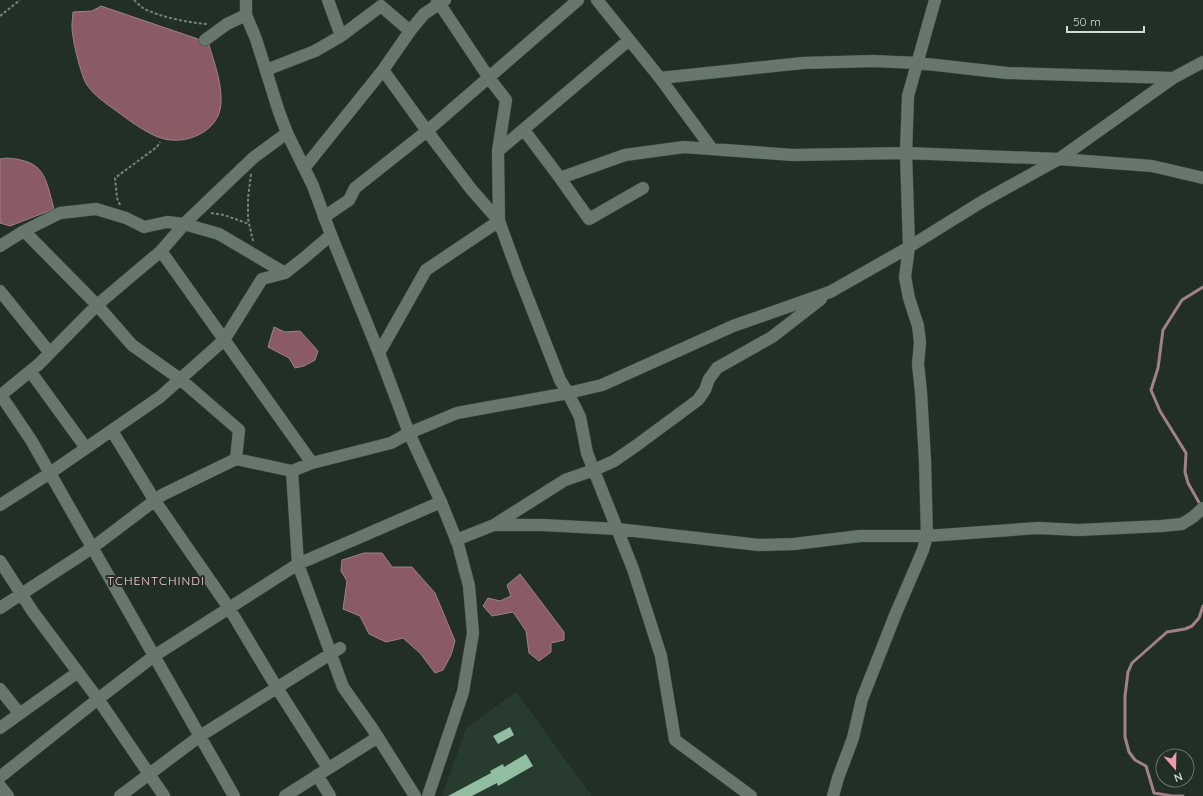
<svg xmlns="http://www.w3.org/2000/svg" width="1203" height="796" font-family="Quicksand,sans-serif">
	<style>
		.built { fill: #273b2e }
		.water { fill: #8a5b65; stroke: #9f8186 }
		.lines { fill: none; stroke-linecap: round; stroke-linejoin: round }
		.stream { stroke: #9f8186; stroke-width: 3 }
		.building { fill: #91bda0 }
		.street-casing { stroke: #3e4a42; stroke-width: 13 }
		.secondary-casing { stroke: #3e4a42; stroke-width: 13 }
		.path { stroke: #77827b; stroke-width: 2; stroke-dasharray: 3 2; stroke-linecap: butt }
		.street { stroke: #68776d; stroke-width: 12 }
		.secondary { stroke: #68776d; stroke-width: 12 }
		.labels { text-anchor: middle; dominant-baseline: central; stroke-width: 4; stroke-linejoin: round; paint-order: stroke }
		.quarter-label { font-size: 12px; letter-spacing: 1px; fill: #fcc8d2; stroke: #222f26 }
	</style>
	<rect width="100%" height="100%" fill="#222f26"/>
	<!-- built -->
	<path class="built" d="M516 692 592 796H442L466 728Z"/>
	<!-- water -->
	<path class="water" d="M101 6 198 39 209 45C215 65 222 83 221 104 219 132 185 146 161 138 150 135 131 122 122 115 110 106 96 98 87 85 81 76 71 36 72 24 72 20 73 16 73 12L92 11Z
		M7 158C45 161 45 176 54 209L10 226 0 223V159Z
		M274 327 285 332 300 331 318 351 315 360 304 366 295 368 289 358 268 347Z
		M364 553H382L392 567H412L435 593 455 641 451 655 443 670 435 673 420 653 403 638 386 642 369 634 360 616 343 609 347 581 341 571 342 560Z
		M520 574 564 632V640L551 643V652L539 661 529 653 526 631 513 612 492 616 483 606 488 598 500 601 511 596 507 585Z"/>
	<g class="lines">
		<!-- stream -->
		<path class="stream" d="M1201 506 1188 483 1185 472 1186 453 1160 411 1151 390 1158 368 1163 330 1182 300 1203 287
			M1183 796H1172L1154 793 1146 766 1135 760 1129 752 1125 737V696L1128 672 1132 663 1167 632 1185 629 1192 626 1199 618 1203 606"/>
	</g>
	<!-- building -->
	<path class="building" d="M510 727 514 735 498 744 493 736Z
		M526 754 533 766 498 786 497 783 472 796H448L491 773 490 771 503 764 504 767Z"/>
	<g class="lines">
		<!-- street casing -->
		<g class="street-casing">
			<path id="street" d="M597 0 660 78 712 149
				M341 36 381 6 410 31
				M205 40 227 24 246 15
				M266 70 315 51 341 36 328 0
				M383 70 427 131 471 189 499 221 518 273 560 380 568 393 580 417 587 453 633 569 661 656 675 740 751 796
				M660 78 803 63 873 61 918 63 1007 73 1173 78
				M524 130 560 178 625 155 684 147 793 155 906 153 1059 159 1152 166 1203 178
				M498 151 629 40
				M305 167 383 70 410 31 424 14 445 0
				M560 178 589 219 643 188
				M324 217 349 200 355 188 427 131 578 0
				M24 231 97 305 132 345 180 379 239 430 236 459
				M0 246 24 231 60 213 96 209 126 218 144 227 167 222 184 224 219 234 285 273 304 258 331 235
				M161 251 312 463
				M0 291 50 353
				M379 353 426 270 499 221 498 151 506 100 489 78 437 0
				M30 371 86 448
				M0 394 31 440 234 796
				M1 395 39 364 97 305 161 251 187 221 253 158 287 133
				M112 431 155 501 229 608 277 688 328 768
				M292 471 298 564 343 687 372 728 415 796
				M0 505 50 473 160 397 224 340 262 279 285 273
				M494 525 565 480 594 470 614 461 637 445 698 400 705 390 709 379 717 368 772 337 821 299
				M456 540 494 525H543L617 529 759 545 794 544 860 536H927L1038 528 1078 530 1162 526 1182 524 1193 517 1203 508
				M0 561 33 612 98 699 164 796
				M0 608 92 548 162 495 236 459 292 471 312 463 391 443 409 433 457 413 568 393 602 385 733 326 830 292 904 250 983 201 1059 159 1173 78 1203 62
				M0 689 19 713
				M0 728 78 672
				M317 775 330 796
				M0 777 98 699 154 656 298 564 441 502
				M0 786 8 796
				M120 796 200 736 340 648
				M285 796 378 737
				M833 796 838 778 853 738 862 699 896 613 923 550 927 536 925 461 921 392 918 364 920 342 918 326 909 298 905 277 909 247 906 153 908 96 935 0"/>
		</g>
		<!-- secondary casing -->
		<g class="secondary-casing">
			<path id="secondary" d="M246 0V15L256 39 279 112 287 133 313 186 331 235 379 353 409 433 441 502 458 544 469 586 473 633 463 692 428 796"/>
		</g>
		<!-- path -->
		<path class="path" d="M134 0C137 3 140 6 143 8 159 17 190 23 208 24
			M0 16 20 0
			M251 174 248 198V219L253 241
			M120 205 117 198 115 178 157 147 160 142
			M211 213 224 215 249 224"/>
		<!-- street -->
		<use href="#street" class="street"/>
		<!-- secondary -->
		<use href="#secondary" class="secondary"/>
	</g>
	<g class="labels">
		<!-- quarter labels -->
		<g class="quarter-label">
			<text x="156" y="580">TCHENTCHINDI</text>
		</g>
	</g>
	<!-- north arrow -->
	<g transform="translate(1175 768) rotate(160)"><circle r="19" fill="#222f26" stroke="#68736c"/>
	<path d="M0-3L7 15L0 10L-7 15Z" fill="#f29aac"/>
	<text y="-6" font-size="11" font-weight="bold" text-anchor="middle" fill="#d1dad4">N</text>
	</g>
	<!-- scale -->
	<path d="M1067 26v6h77v-6" fill="none" stroke="#d1dad4" stroke-width="2"/>
	<text x="1073" y="26" font-size="12" fill="#d1dad4" stroke="#222f26" stroke-width="3" paint-order="stroke">50 m</text>
</svg>
